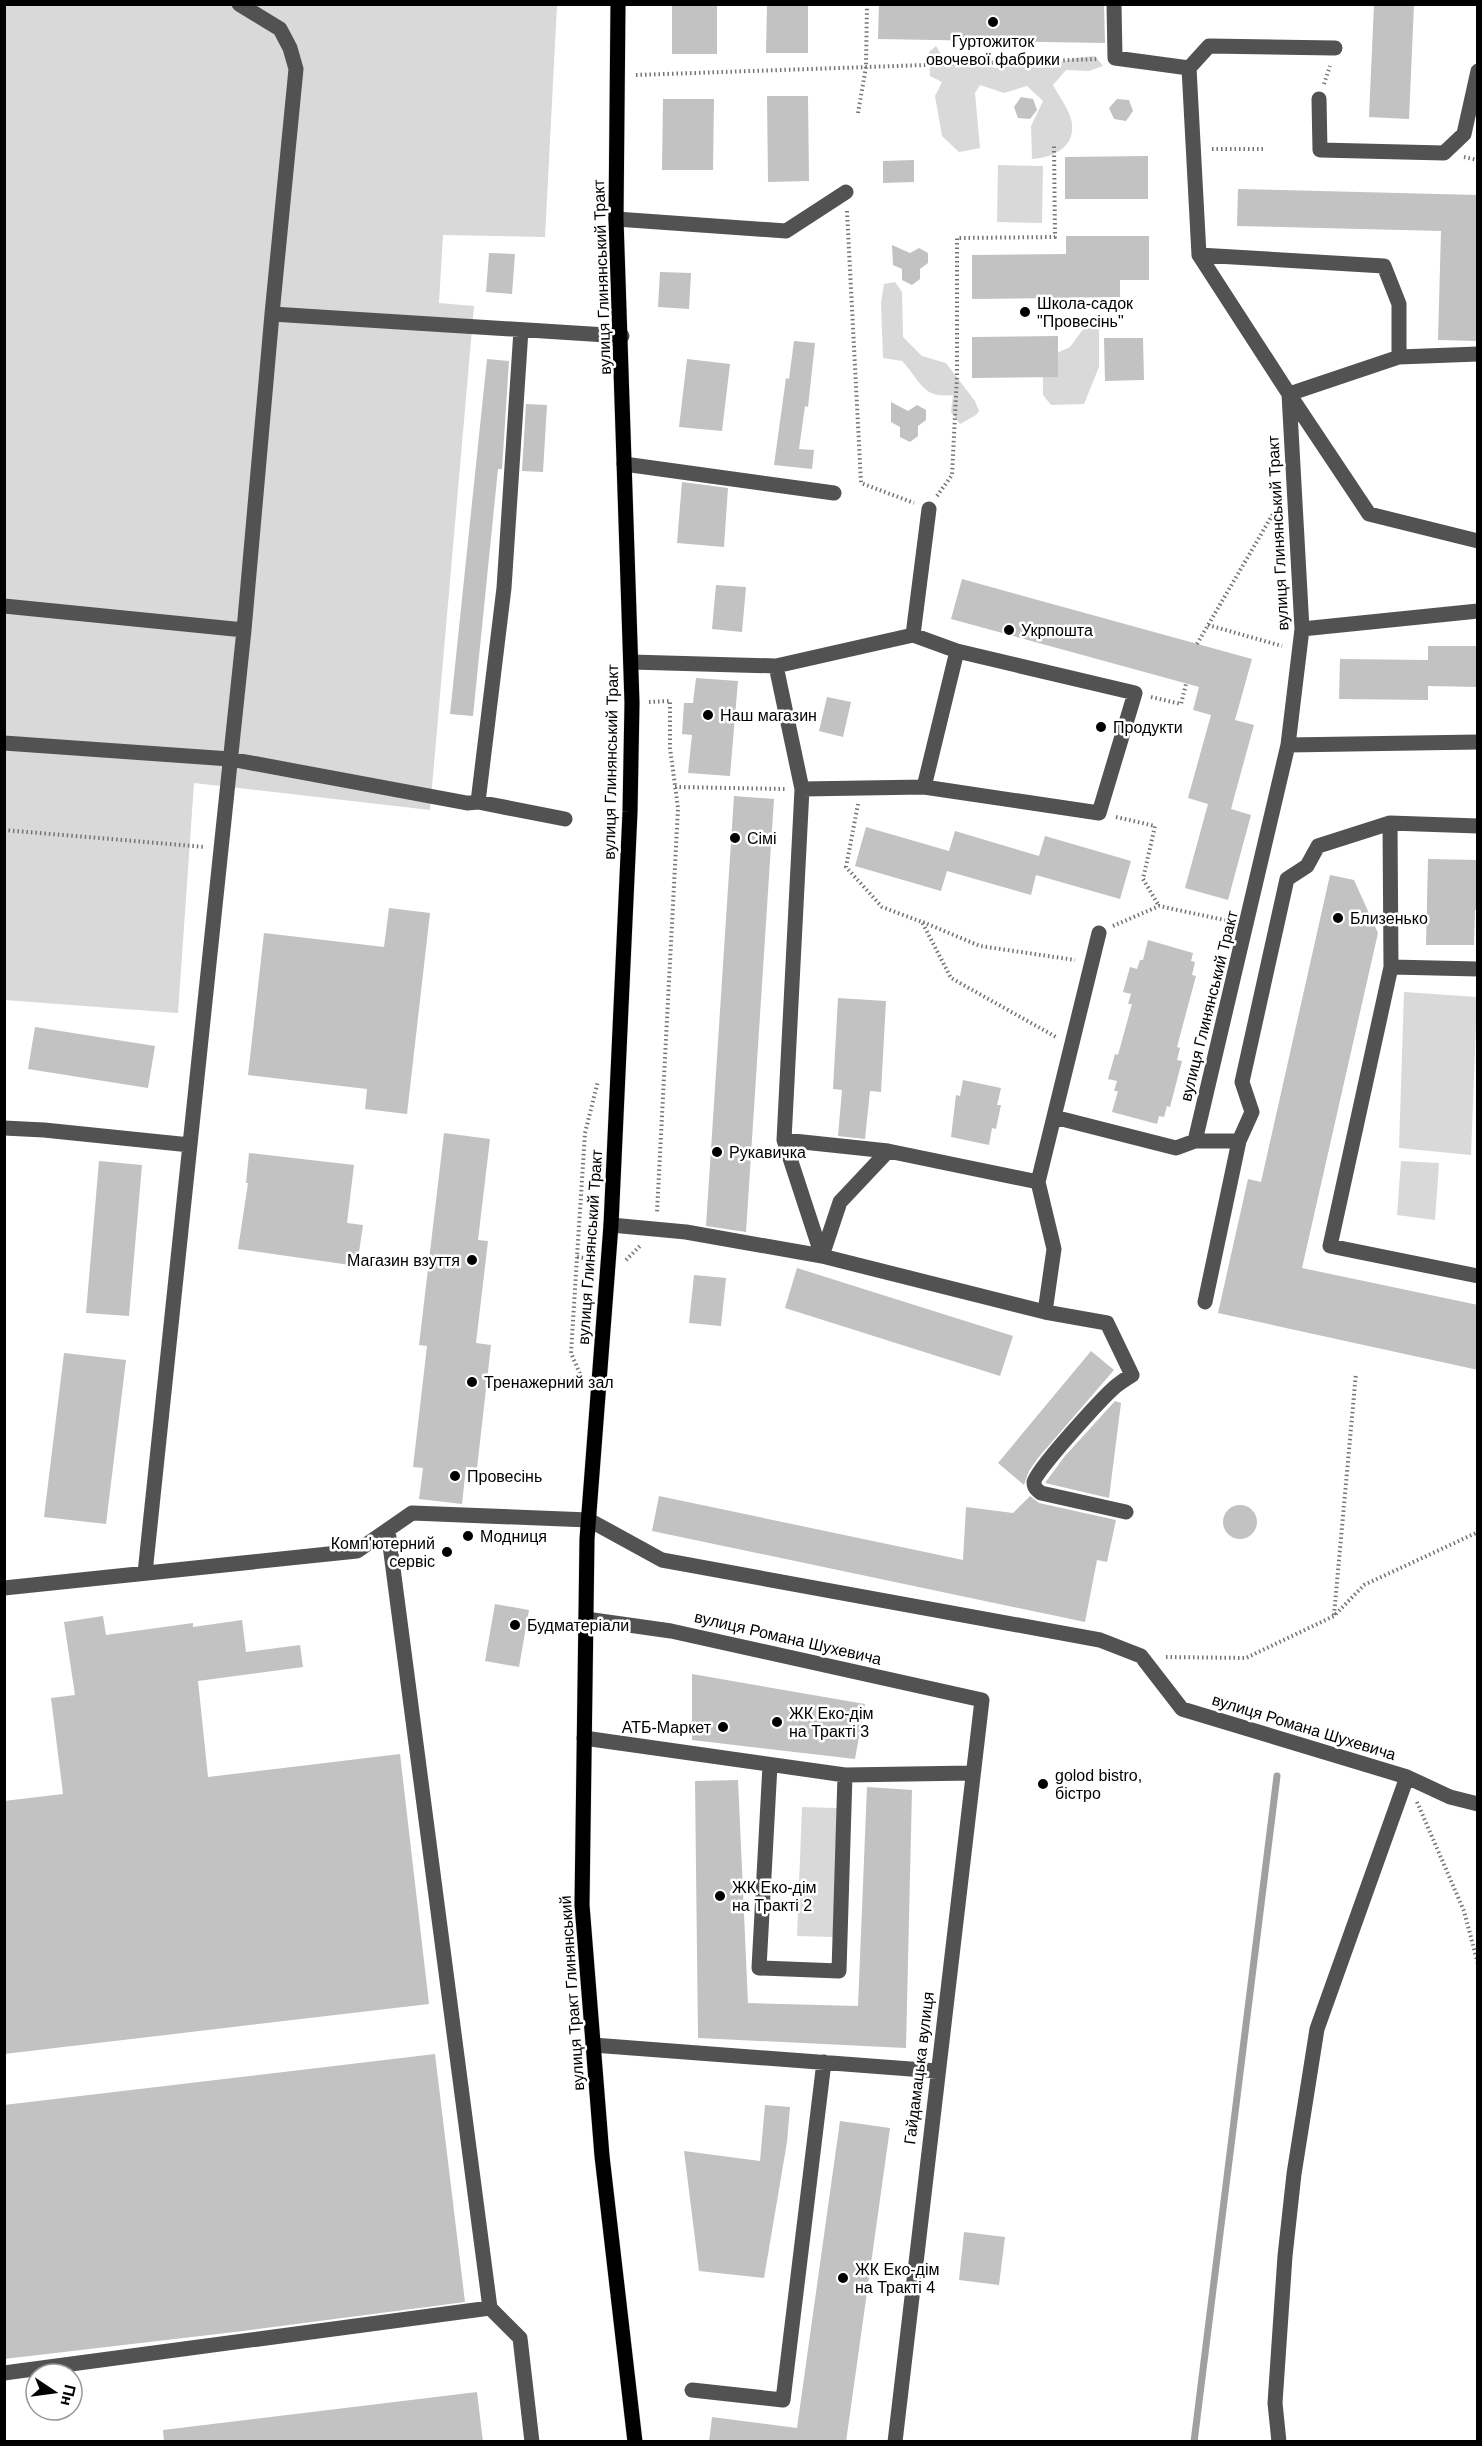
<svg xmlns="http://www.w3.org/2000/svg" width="1482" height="2446" font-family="Helvetica,sans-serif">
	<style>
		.green { fill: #d9d9d9 }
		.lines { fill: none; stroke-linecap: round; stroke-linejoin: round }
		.stream { stroke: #a0a0a0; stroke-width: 7 }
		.building { fill: #c2c2c2 }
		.major-casing { stroke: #dbdbdb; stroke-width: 16 }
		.path { stroke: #747474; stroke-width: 4; stroke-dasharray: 1.5 3; stroke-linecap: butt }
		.minor { stroke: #525252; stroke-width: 15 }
		.major { stroke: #000; stroke-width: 15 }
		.poi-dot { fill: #000; stroke: #fff; stroke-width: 2 }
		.labels { text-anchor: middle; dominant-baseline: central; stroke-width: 5; stroke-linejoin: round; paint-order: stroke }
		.poi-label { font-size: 16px; fill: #000; stroke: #fff; text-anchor: start }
		.street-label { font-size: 16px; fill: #000; stroke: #fff }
	</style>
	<rect width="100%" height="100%" fill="#fff"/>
	<!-- green -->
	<path class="green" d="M4 5H557L545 237 443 235 439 303 474 306 430 810 194 783 178 1013 5 1000Z
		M936 46 942 56 966 57 995 68 1021 64 1039 68 1076 58 1095 56 1103 66 1089 71 1066 70 1053 85C1059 96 1068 108 1071 119 1078 146 1054 158 1032 159L1031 126 1043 101 1027 86 1004 93 980 85 975 93 980 148 959 152 942 136 935 96 942 82 930 76 929 52Z
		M998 165 1043 166 1042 223 997 222Z
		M895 282 902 292 903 337 922 356 946 363 975 401 979 411 976 415 960 424 951 412 953 395C922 399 921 381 902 361L883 358 881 303 884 284Z
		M1089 321 1099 324V367L1084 404 1051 405 1043 395V376L1055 354 1070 347Z
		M1404 992 1477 997 1471 1155 1399 1148Z
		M1401 1161 1439 1163 1435 1220 1397 1215Z
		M802 1807 837 1808 833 1937 797 1936Z"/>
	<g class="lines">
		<!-- stream -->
		<path class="stream" d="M1194 2442 1277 1776"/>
	</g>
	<!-- building -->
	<path class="building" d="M672 4H717V54H672Z
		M767 4H808V53H766Z
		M879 4H1104L1105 43 878 39Z
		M1374 4H1414L1409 119 1369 117Z
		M767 96H808L809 181 768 182Z
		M1021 97 1033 99 1037 110 1030 119 1018 118 1014 107Z
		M663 99H714L713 170H662Z
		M1117 99 1129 100 1133 111 1126 121 1114 119 1109 108Z
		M1148 156V199H1065V157Z
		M914 160V182L883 183V161Z
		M1238 189 1478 195V341L1438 340 1441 231 1237 226Z
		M1066 236H1149V280H1120V297L972 299V255L1066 254Z
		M892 245 910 253 919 248 928 253V263L920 269V279L912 285 902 280V269L893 265Z
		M489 253 515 254 512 294 486 292Z
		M660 272 691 273 689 309 658 307Z
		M1058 336V377L972 378V337Z
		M1104 338H1143L1144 380 1105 381Z
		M794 341 815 343 808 407 805 406 799 449 814 450 812 469 774 465 786 378 789 379Z
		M487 359 509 361 502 469H498L473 716 450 714Z
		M687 359 730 364 722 431 679 427Z
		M891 402 908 411 917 405 926 410V420L918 426V436L910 442 900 437V427L891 422Z
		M526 404 547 405 543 472 522 471Z
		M682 482 728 488 724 547 677 543Z
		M962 579 1252 659 1235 720 1254 725 1231 809 1251 815 1228 900 1185 888 1208 804 1188 798 1211 715 1193 710 1199 687 951 619Z
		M716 585 746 587 742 632 712 629Z
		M1428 646H1478V687L1428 686V700L1339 699 1340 659 1428 660Z
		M696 678 738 681 730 776 688 773 692 735 682 734 684 703H693Z
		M827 697 851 702 843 737 819 731Z
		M734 796 774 799 746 1232 706 1226Z
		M866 827 949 851 955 831 1039 856 1045 836 1131 861 1120 899 1036 875 1031 895 947 871 941 891 855 866Z
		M1428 859 1478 860V910H1475L1474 945H1426Z
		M1330 875 1354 880 1378 933 1302 1268 1478 1305V1370L1218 1313 1248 1179 1261 1182Z
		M389 908 430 913 407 1114 365 1109 367 1089 248 1075 264 933 384 947Z
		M1148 940 1193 953 1191 961 1195 962 1192 975 1196 976 1177 1047 1180 1048 1177 1060 1182 1061 1170 1107 1167 1106 1164 1117 1159 1116 1157 1124 1112 1112 1118 1091H1114L1117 1081 1108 1079 1115 1054 1118 1055 1132 1004H1128L1131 994 1123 992 1130 967 1137 969 1140 960H1143Z
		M838 998 886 1001 881 1092 870 1091 865 1139 838 1136 842 1090 833 1089Z
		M35 1027 155 1046 148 1088 28 1069Z
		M963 1080 1001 1088 997 1105H1001L996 1129 992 1128 989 1145 951 1137 956 1095 960 1096Z
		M444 1133 490 1139 478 1240 488 1241 476 1343 491 1345 477 1468 466 1467 462 1504 419 1499 423 1468 413 1467 427 1346 419 1345Z
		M249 1153 354 1165 347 1223 363 1225 357 1266 238 1249 248 1183H246Z
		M99 1161 142 1165 129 1316 86 1313Z
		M797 1268 1013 1336 1000 1376 785 1308Z
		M694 1275 726 1278 721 1326 689 1323Z
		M1091 1351 1114 1370 1038 1458 1029 1471 1024 1485 998 1463Z
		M64 1353 126 1360 106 1524 44 1517Z
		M1115 1401 1121 1403 1109 1498 1045 1483 1065 1456Z
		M659 1496 963 1560 966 1507 1013 1513 1030 1496 1039 1503 1116 1520 1107 1562 1097 1560 1085 1622 652 1531Z
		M1223 1522a17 17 0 1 1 34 0a17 17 0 1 1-34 0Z
		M495 1604 529 1610 519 1667 485 1661Z
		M103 1616 106 1635 193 1623V1627L242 1620 246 1652 300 1645 303 1667 198 1681 208 1777 400 1754 429 2004 4 2054V1801L63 1794 51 1698 75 1695 64 1622Z
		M692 1674 865 1704 855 1759 692 1740Z
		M738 1780 748 2003 858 2006 867 1787 912 1790 906 2048 698 2038 695 1781Z
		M435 2054 465 2302 243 2331 4 2359V2105Z
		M765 2105 790 2107 787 2142 764 2278 699 2271 684 2151 760 2161Z
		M840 2121 890 2128 846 2442H709L712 2417 797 2428Z
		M964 2232 1005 2237 999 2285 959 2280Z
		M477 2392 483 2442H164L163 2430Z"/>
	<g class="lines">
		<!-- major casing -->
		<g class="major-casing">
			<path id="major" d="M618 4 616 219 632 703 630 812 611 1225 587 1539 582 1905 602 2156 635 2442"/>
		</g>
		<!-- path -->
		<path class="path" d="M636 75 1099 59
			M1324 84 1330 66
			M858 113 866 67 867 4
			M1212 149H1266
			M1464 157 1478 160
			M847 211 861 483 914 503
			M937 496 952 475 957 376V238L1055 237 1054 146
			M1208 625 1282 646
			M1197 644 1277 507
			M1151 697 1181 704 1186 684
			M649 702 670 701V748L678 808 657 1212
			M675 787 786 789
			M858 804 846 867 882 907 922 922 951 978 1056 1037
			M1116 817 1155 826 1143 879 1159 906
			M4 830 205 847
			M923 922 980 946 1075 960
			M1113 926 1159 906 1229 921
			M577 1257 571 1353 580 1374
			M592 1259 577 1257 585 1133 598 1081
			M626 1260 640 1246
			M1334 1615 1356 1373
			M1166 1657 1246 1658 1334 1616 1364 1585 1478 1532
			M1417 1802 1464 1911 1478 1964"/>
		<!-- minor -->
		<path class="minor" d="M239 4 280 29 290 48 296 69 272 314
			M1114 4 1115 58 1189 68 1199 255 1289 394 1302 629 1288 745 1195 1141
			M1189 68 1209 46 1335 48
			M1319 99 1320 150 1444 153 1464 134 1478 71
			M616 219 786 231 846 192
			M1199 255 1384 266 1399 304V357L1478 354
			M1399 357 1289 394 1369 514 1478 541
			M624 464 834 493
			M4 606 244 630
			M1302 629 1478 611
			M913 635 929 509
			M957 651 1135 693 1099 813 924 787Z
			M631 662 776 666 802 789 924 787
			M776 666 913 635 957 651
			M4 743 230 759 467 803 478 802 565 819
			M1288 745 1478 742
			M802 789 784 1140 822 1256 1045 1312 1107 1323 1132 1375C1127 1378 1121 1382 1116 1386 1104 1396 1035 1471 1034 1482 1034 1488 1037 1490 1041 1493L1126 1512
			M478 802 504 588 521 330
			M1390 823 1478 826
			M1391 967 1330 1246 1478 1276
			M1054 1117 1176 1148 1195 1141H1239L1252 1112 1242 1082 1287 879 1307 866 1318 846 1390 823 1391 967 1478 969
			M4 1128 44 1130 190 1145
			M784 1140 888 1151
			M1038 1182 1054 1249 1045 1312
			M611 1225 686 1232 822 1256 840 1202 888 1151 1038 1182 1099 933
			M1205 1302 1239 1141
			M388 1530 490 2308 520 2338 532 2442
			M145 1573 244 630 272 314 622 336
			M4 1588 357 1551 412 1513 589 1520 662 1560 1100 1640 1141 1656 1182 1709 1407 1777 1450 1797 1478 1804
			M586 1619 671 1631 982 1700 895 2442
			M584 1738 845 1775 973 1773
			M770 1765 759 1968 839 1971 845 1775
			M593 2045 937 2071
			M4 2373 490 2308
			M692 2390 783 2400 824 2062
			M1279 2442 1275 2403 1285 2256 1294 2174 1317 2029 1407 1777"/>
		<!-- major -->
		<use href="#major" class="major"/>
	</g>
	<!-- markers -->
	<g class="poi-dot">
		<circle cx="993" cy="22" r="6"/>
		<circle cx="1025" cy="312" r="6"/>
		<circle cx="1009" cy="630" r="6"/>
		<circle cx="708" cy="715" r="6"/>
		<circle cx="1101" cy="727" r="6"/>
		<circle cx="735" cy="838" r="6"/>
		<circle cx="1338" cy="918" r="6"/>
		<circle cx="717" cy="1152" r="6"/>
		<circle cx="472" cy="1260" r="6"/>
		<circle cx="472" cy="1382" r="6"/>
		<circle cx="455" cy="1476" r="6"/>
		<circle cx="468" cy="1536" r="6"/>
		<circle cx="447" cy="1552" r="6"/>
		<circle cx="515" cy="1625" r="6"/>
		<circle cx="777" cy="1722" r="6"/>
		<circle cx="723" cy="1727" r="6"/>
		<circle cx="1043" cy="1784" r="6"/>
		<circle cx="720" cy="1896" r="6"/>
		<circle cx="843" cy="2278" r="6"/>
	</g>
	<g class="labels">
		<!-- poi labels -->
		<g class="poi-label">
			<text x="993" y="41" text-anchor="middle">Гуртожиток<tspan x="993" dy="18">овочевої фабрики</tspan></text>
			<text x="1037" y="303">Школа-садок<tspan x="1037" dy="18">"Провесінь"</tspan></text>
			<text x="1021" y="630">Укрпошта</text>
			<text x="720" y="715">Наш магазин</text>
			<text x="1113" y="727">Продукти</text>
			<text x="747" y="838">Сімі</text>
			<text x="1350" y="918">Близенько</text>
			<text x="729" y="1152">Рукавичка</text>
			<text x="460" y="1260" text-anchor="end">Магазин взуття</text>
			<text x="484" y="1382">Тренажерний зал</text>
			<text x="467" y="1476">Провесінь</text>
			<text x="480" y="1536">Модниця</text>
			<text x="435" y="1543" text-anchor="end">Комп'ютерний<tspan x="435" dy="18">сервіс</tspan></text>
			<text x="527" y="1625">Будматеріали</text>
			<text x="789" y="1713">ЖК Еко-дім<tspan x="789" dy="18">на Тракті 3</tspan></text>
			<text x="711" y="1727" text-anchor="end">АТБ-Маркет</text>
			<text x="1055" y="1775">golod bistro,<tspan x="1055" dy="18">бістро</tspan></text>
			<text x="732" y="1887">ЖК Еко-дім<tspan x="732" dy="18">на Тракті 2</tspan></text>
			<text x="855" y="2269">ЖК Еко-дім<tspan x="855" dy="18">на Тракті 4</tspan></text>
		</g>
		<!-- street labels -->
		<g class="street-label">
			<text transform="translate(602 277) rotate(-92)">вулиця Глинянський Тракт</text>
			<text transform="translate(1278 533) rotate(-93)">вулиця Глинянський Тракт</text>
			<text transform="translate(611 762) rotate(-89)">вулиця Глинянський Тракт</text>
			<text transform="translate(1209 1006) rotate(-76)">вулиця Глинянський Тракт</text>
			<text transform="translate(590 1247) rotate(-86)">вулиця Глинянський Тракт</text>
			<text transform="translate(788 1638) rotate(13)">вулиця Романа Шухевича</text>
			<text transform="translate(1304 1727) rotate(17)">вулиця Романа Шухевича</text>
			<text transform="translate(572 1993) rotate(-94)">вулиця Тракт Глинянський</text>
			<text transform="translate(919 2068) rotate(-83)">Гайдамацька вулиця</text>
		</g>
	</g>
	<!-- border -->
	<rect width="1482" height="2446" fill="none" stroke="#000000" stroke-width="12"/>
	<!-- north arrow -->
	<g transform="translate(54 2392) rotate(103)"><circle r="28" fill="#ffffff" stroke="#999999" stroke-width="1.5"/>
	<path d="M0-4.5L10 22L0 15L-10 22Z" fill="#000000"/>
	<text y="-9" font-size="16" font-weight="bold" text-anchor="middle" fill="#000000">Пн</text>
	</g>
</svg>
